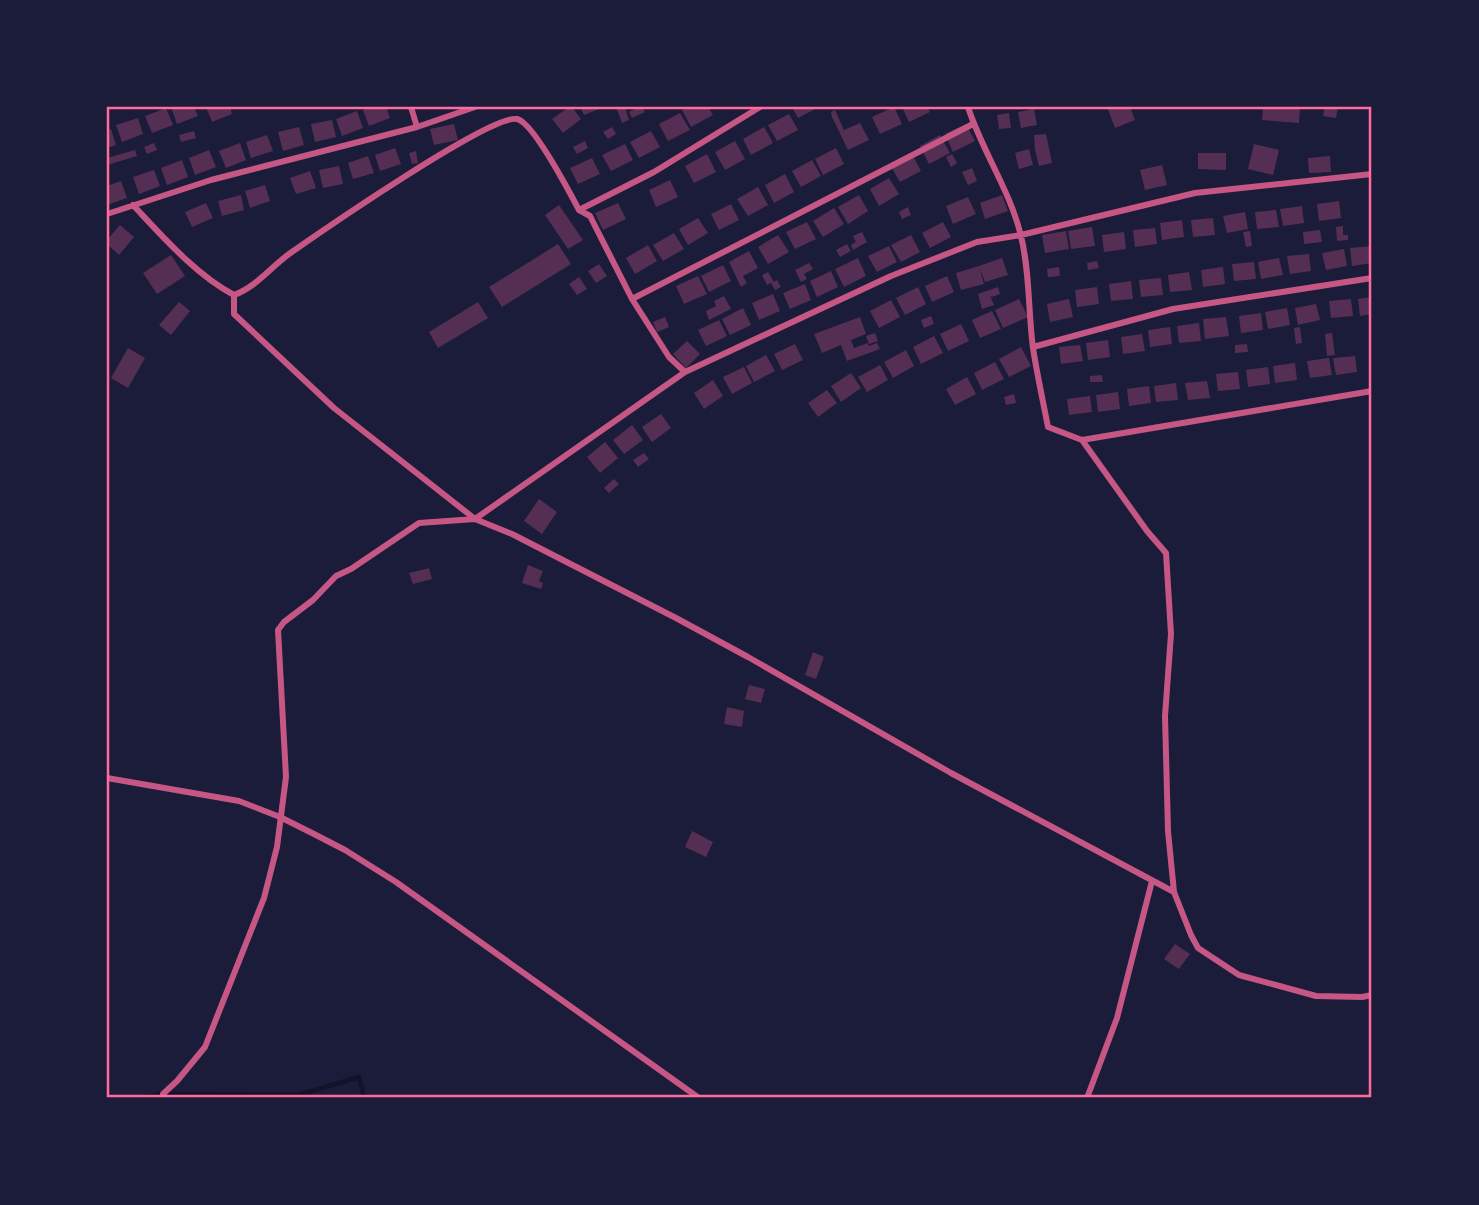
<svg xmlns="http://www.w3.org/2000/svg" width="1479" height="1205" font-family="Rubik,sans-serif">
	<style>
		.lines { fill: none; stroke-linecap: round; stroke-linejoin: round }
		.stream { stroke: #12122b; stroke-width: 4.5 }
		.building { fill: #542f53 }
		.minor { stroke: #c65784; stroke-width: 6 }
		.neatline { fill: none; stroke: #ff6b9d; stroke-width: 2.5 }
	</style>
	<rect width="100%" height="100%" fill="#1b1b3a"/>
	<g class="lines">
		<!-- stream -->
		<path class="stream" d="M138 1098 163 1094 299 1095 359 1077 364 1098"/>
	</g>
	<!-- building -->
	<path class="building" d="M171 107H194L198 116 177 124Z
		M206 107H230L232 114 212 122Z
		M370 107H386L390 118 369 126 363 110Z
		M569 107H572L581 119 563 133 552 119Z
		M580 107H604L584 115Z
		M616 107H625L629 120 622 123Z
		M639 107H642L645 112 632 118 629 112Z
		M687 107H708L713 115 691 127 682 110Z
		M792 107H819L798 118Z
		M894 107 902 124 880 134 872 117Z
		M902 107H927L930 112 909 122Z
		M1107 107H1130L1135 120 1115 128Z
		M1263 107H1300L1299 123 1262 120Z
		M1325 107H1338L1336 118 1323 116Z
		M166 108 173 125 152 133 145 116Z
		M1034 109 1037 125 1021 128 1018 112Z
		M835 110 844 130 860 123 869 140 848 150 832 117 831 112Z
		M357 111 363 128 342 136 336 119Z
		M680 113 690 130 668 141 659 124Z
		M1009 113 1011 128 999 129 997 115Z
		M789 114 798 130 777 141 768 125Z
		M138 118 143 134 122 142 116 125Z
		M332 120 336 137 315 142 311 124Z
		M454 124 458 140 434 145 430 129Z
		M966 124 975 141 953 152 945 134Z
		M299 127 304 145 283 151 278 132Z
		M612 127 616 134 608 139 603 132Z
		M764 127 773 143 751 155 743 139Z
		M111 129 116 145 107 148V130Z
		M194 131 196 138 181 142 179 135Z
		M651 131 660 147 639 158 630 142Z
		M1046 134 1052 163 1039 166 1035 150 1034 135Z
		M267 135 273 151 251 158 246 142Z
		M940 135 950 153 929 164 920 146Z
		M585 141 588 148 577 154 573 147Z
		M735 141 745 159 725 170 715 152Z
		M154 143 157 150 147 154 144 147Z
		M240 143 246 160 226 168 219 151Z
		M625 144 633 160 611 171 602 155Z
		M1254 144 1279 150 1273 175 1248 169Z
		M395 148 401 164 380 171 375 155Z
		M836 148 844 164 823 175 815 159Z
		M1029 149 1033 165 1019 169 1015 153Z
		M135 150 137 156 107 165V158Z
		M209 150 216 167 195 175 189 158Z
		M416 151 418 163 412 164 409 153Z
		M1198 153H1226V170L1198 169Z
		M707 154 716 172 694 183 685 166Z
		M912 154 921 171 900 182 890 165Z
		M952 154 957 163 951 167 946 157Z
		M368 156 374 173 353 179 348 163Z
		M1330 156 1331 172 1309 173 1308 158Z
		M592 158 600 174 578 184 570 168Z
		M182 160 188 177 167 185 161 168Z
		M812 160 821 176 801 187 792 171Z
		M1162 165 1167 185 1145 190 1140 170Z
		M339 166 343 184 323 188 319 170Z
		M972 168 977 181 968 185 962 172Z
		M154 170 160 186 139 194 133 177Z
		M310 171 316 188 296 194 290 178Z
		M785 174 794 192 774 203 765 185Z
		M889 178 899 194 879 206 870 189Z
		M670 180 678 197 656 207 649 190Z
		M121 181 127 198 107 205V186Z
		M265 185 270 201 250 208 245 191Z
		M758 187 768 205 748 216 737 199Z
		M241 195 244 210 222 216 218 201Z
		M859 195 868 211 848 224 838 207Z
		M1002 195 1008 211 985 219 980 203Z
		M968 197 976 214 953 224 946 206Z
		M1339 201 1341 218 1319 221 1317 204Z
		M206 203 213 218 192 227 185 212Z
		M618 203 626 219 603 230 595 213Z
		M731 204 739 220 719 230 711 214Z
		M559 205 583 240 568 249 545 215Z
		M1302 206 1304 223 1283 226 1280 209Z
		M908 207 911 215 902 219 899 212Z
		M834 208 844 224 823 237 813 221Z
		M1276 210 1279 227 1257 229 1255 212Z
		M1245 212 1248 229 1227 233 1223 216Z
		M698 218 708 233 688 245 679 229Z
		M1213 218 1215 235 1193 237 1191 220Z
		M1182 220 1184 237 1162 240 1160 223Z
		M807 222 816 239 795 249 786 232Z
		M943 222 951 237 930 248 922 233Z
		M120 225 134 237 119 255 107 244V240Z
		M1343 226V235H1348V240L1337 241 1336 227Z
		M1092 227 1095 246 1071 249 1068 231Z
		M1155 228 1157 244 1135 247 1133 230Z
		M1320 230 1322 242 1304 244 1303 232Z
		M1066 231 1069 249 1045 253 1042 235Z
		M1250 231 1252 246 1246 247 1243 232Z
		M862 232 867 242 853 250 851 245 856 242 853 236Z
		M1124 232 1126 249 1104 252 1102 235Z
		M674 233 684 249 663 261 653 245Z
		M778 235 789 252 768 264 758 247Z
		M911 235 920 252 901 262 891 245Z
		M558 244 571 264 502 307 489 287Z
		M847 244 851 251 840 257 836 250Z
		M648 245 657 261 635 274 626 258Z
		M889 246 897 262 877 272 868 256Z
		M1372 246V263L1352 266 1350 248Z
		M1344 249 1347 266 1326 270 1322 253Z
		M749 251 758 268 743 276 747 283 741 287 729 262Z
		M1309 254 1311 271 1290 274 1287 256Z
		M171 255 185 276 157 294 143 273Z
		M858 258 866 276 844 287 835 269Z
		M1002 258 1008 275 985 282 979 266Z
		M1279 258 1283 275 1261 279 1258 262Z
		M1097 261 1099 268 1088 270 1087 263Z
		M1254 262 1256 279 1234 281 1232 264Z
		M809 263 813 269 804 274 807 279 801 282 795 270Z
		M599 264 607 276 596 283 588 271Z
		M723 265 731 281 709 292 701 276Z
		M979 266 984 284 961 290 956 273Z
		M1059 267 1060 276 1048 277 1047 269Z
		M1223 267 1225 284 1203 287 1201 270Z
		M831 271 838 287 817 297 810 281Z
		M768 272 774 282 777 280 781 287 775 290 771 283 767 285 762 275Z
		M1189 272 1192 290 1170 292 1168 275Z
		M698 276 707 294 684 304 676 286Z
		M947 276 954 292 932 302 925 286Z
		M579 277 587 289 577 295 569 284Z
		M1161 278 1163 295 1141 297 1139 280Z
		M1131 281 1133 299 1111 301 1109 284Z
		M805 284 811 300 790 309 783 293Z
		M918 287 926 304 905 315 896 298Z
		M998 287 1000 294 992 297 990 296 994 305 982 309 978 294Z
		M1097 287 1099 304 1077 307 1075 290Z
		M773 294 780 311 759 320 752 303Z
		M724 296 731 309 709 320 706 311 716 306 714 301Z
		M1372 297V314L1360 316 1358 299Z
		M1019 299 1028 317 1003 328 995 310Z
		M1069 299 1073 317 1050 322 1047 304Z
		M1351 299 1353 316 1331 318 1329 301Z
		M891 300 900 317 879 328 870 311Z
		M179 302 190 311 171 335 159 325Z
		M478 302 488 318 438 348 429 332Z
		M1316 304 1320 320 1298 325 1295 308Z
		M743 308 751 325 730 335 722 319Z
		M1287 308 1290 325 1268 329 1265 312Z
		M992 311 1001 329 980 338 972 320Z
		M1261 313 1263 330 1241 333 1239 316Z
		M931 316 934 324 924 328 921 320Z
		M665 317 669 327 657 332 653 322Z
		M860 317 866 334 851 340 854 348 868 343 869 346 877 343 880 349 847 361 841 345 822 353 814 334Z
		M1226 317 1229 336 1205 339 1203 319Z
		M719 320 727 336 706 346 698 330Z
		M1199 323 1201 341 1179 343 1177 326Z
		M961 324 969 341 948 351 940 334Z
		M1170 327 1172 344 1150 347 1148 330Z
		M1300 327 1302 343 1296 344 1294 328Z
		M875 333 878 341 869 344 866 336Z
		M1332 333 1335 355 1327 356 1325 334Z
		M1142 334 1145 351 1123 354 1121 337Z
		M934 336 943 353 921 364 913 347Z
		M1108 340 1110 357 1088 360 1086 343Z
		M687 341 700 354 686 368 673 354Z
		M795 344 803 360 782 370 774 354Z
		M1247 344 1248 352 1235 353V345Z
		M1080 345 1083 361 1061 364 1059 347Z
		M1021 347 1031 366 1009 377 999 359Z
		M128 348 145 358 128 388 111 378Z
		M906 350 914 366 893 378 884 362Z
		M766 355 775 371 754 382 746 366Z
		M1355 356 1357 372 1336 375 1333 358Z
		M1329 358 1332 375 1310 378 1307 361Z
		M995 362 1004 379 982 390 974 373Z
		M1295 363 1297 380 1275 383 1273 366Z
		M880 365 888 380 867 392 858 377Z
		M744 367 752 383 732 394 723 377Z
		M1268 367 1270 384 1248 387 1246 370Z
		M1238 372 1240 389 1218 391 1216 374Z
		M851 373 861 388 841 402 831 386Z
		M1102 375 1103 382H1090V376Z
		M967 377 976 394 955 405 946 389Z
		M713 380 723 396 704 409 694 393Z
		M1207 381 1210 398 1188 400 1185 383Z
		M1176 383 1178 400 1156 402 1154 386Z
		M1149 386 1151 403 1129 406 1127 389Z
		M827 390 837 403 818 417 808 403Z
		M1118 392 1120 409 1098 412 1096 395Z
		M1014 394 1016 403 1006 405 1004 397Z
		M1090 396 1092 412 1069 415 1067 399Z
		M661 414 671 428 652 442 642 427Z
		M632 425 643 440 624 454 613 440Z
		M605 442 618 458 600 473 587 457Z
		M644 453 649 459 638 467 633 460Z
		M614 479 619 484 609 493 604 488Z
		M539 499 557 512 542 534 524 521Z
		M528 565 543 571 539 581 543 583 541 589 522 583Z
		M429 568 432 579 413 584 409 573Z
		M813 652 824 657 816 679 805 675Z
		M749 685 765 689 761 703 745 699Z
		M727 707 744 711 742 727 724 724Z
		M692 831 713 842 706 857 685 847Z
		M1175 944 1190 954 1179 969 1164 959Z"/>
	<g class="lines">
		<!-- minor -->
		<path class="minor" d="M411 107 417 127
			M968 107C982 151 1010 190 1021 236 1030 273 1028 310 1033 348 1037 374 1043 401 1048 427L1082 440 1372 391
			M133 205C163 237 196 275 234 295 256 287 271 267 289 254 319 233 491 114 517 119 533 122 570 193 579 210L590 216 632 299 669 357 685 372 891 276 977 242 1021 235 1195 193 1372 174
			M579 210 654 172 760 107
			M107 214 211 180 417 127 475 107
			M234 295V314L334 408 475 519 685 372
			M632 299 973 124
			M1033 347 1173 309 1372 278
			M1082 440 1147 531 1166 553 1171 634 1165 716 1168 831 1174 892 1191 935 1198 948 1239 975 1316 996 1362 997 1372 995
			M107 778 239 801 280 817 314 834 345 850 396 882 699 1098
			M165 1098 163 1094 177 1081 205 1047 264 898 277 847 286 777 278 630 284 622 313 600 336 576 351 569 419 523 475 519 512 534 551 554 676 618 748 657 951 773 1174 892
			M1087 1098 1117 1018 1152 881"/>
	</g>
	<!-- border -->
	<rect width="1479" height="1205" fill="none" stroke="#1b1b3a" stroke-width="217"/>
	<rect x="108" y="108" width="1262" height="988" class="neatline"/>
</svg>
